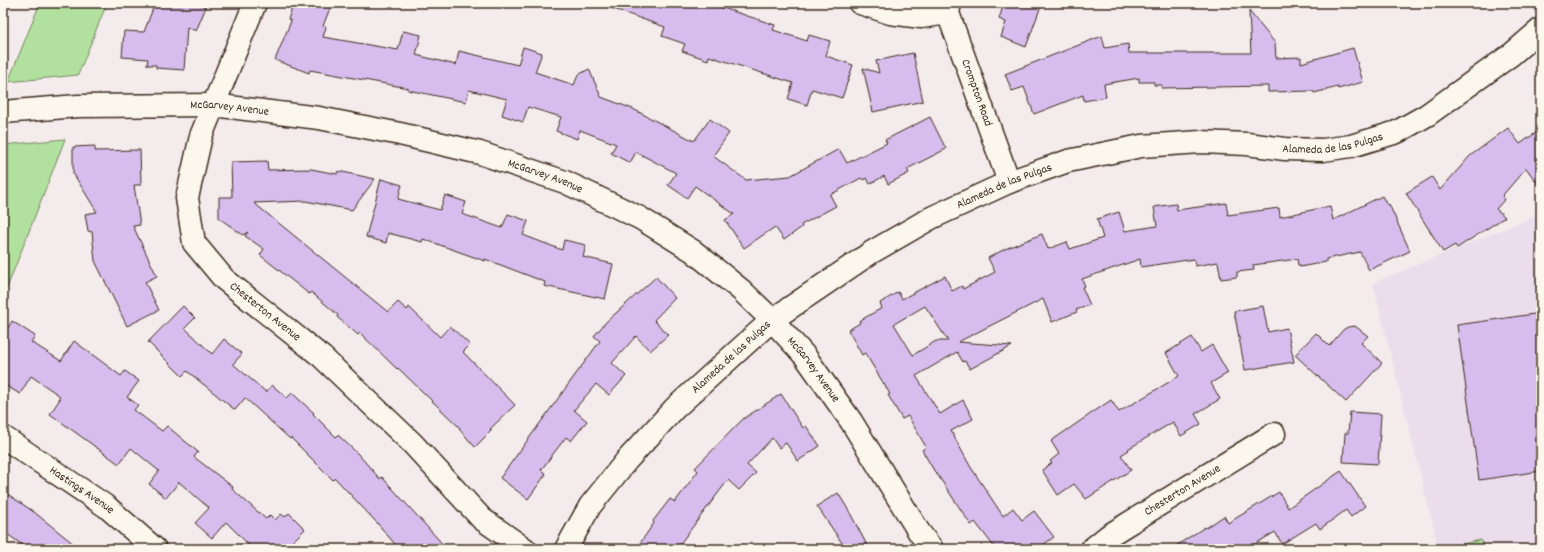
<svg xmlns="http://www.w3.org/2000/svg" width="1544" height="552" font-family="Dekko,sans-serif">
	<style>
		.built { fill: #ebddec }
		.green { fill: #b1e09f; stroke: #76855e }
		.building { fill: #d7bded; stroke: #3b2a1e; fill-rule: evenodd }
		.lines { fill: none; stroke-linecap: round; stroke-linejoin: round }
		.minor-casing { stroke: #3b2a1e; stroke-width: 25 }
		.major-casing { stroke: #3b2a1e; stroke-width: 25 }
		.minor { stroke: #fbf7ec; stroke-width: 22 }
		.major { stroke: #fbf7ec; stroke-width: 22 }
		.labels { text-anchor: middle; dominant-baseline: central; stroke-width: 4; stroke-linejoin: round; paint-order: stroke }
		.street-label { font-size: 12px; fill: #3b2a1e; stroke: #fbf7ec }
	</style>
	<rect width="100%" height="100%" fill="#f4ebec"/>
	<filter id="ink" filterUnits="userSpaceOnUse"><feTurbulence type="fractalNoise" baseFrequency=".025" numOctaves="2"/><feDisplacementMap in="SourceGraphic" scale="8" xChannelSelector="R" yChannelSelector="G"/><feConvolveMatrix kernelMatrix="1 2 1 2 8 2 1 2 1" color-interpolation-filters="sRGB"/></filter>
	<g filter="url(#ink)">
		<!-- built -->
		<path class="built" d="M1541 214V549H1439L1373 283Z"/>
		<!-- green -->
		<path class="green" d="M40 3H107L78 75 8 82Z
			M65 139 3 298V145Z
			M1481 540 1483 549H1445V548Z"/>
		<!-- building -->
		<path class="building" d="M155 3H194L206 7 196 31 187 27 184 70 156 68V65H147L148 59 122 57 124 31 144 32Z
			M294 3H332L323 26 326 27 323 37 398 50 403 31 421 35 416 55 456 65 459 51 518 65 523 47 542 53 535 72 574 85 578 75 589 69 601 97 633 109 694 141 710 119 729 133 713 156 746 180 790 176 839 149 847 163 887 143 885 140 930 117 946 149 907 169 909 173 888 184 884 176 870 184 867 178 863 180 861 178 830 195 836 206 801 225 802 227 784 240 775 227 744 248 725 220 734 214 695 186 687 198 668 185 676 173 636 152 630 163 611 153 616 144 580 130 577 139 556 131 561 117 528 107 523 122 502 115 507 99 469 90 466 102 408 90V88L310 70 309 73 275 60 291 21 288 19Z
			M605 3H708L775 25 773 30 807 41 809 35 830 41 826 56 853 65 842 98 812 89 807 105 788 99 793 83 709 56 708 60 682 51 685 44 662 36 665 27 605 6Z
			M1004 3H1042L1026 47 1001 37 1006 22 999 19Z
			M1249 11 1275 43 1276 58 1301 57V63L1353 48 1363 82 1338 89V87L1314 93 1313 91 1268 92V86L1161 88 1162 85H1154V82H1139V78L1104 84 1106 97 1084 101 1083 95 1034 114 1024 87 1012 91 1005 74 1102 36 1105 48 1128 44 1129 53H1251Z
			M913 53 923 101 873 112 863 68 879 73 876 61Z
			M1508 128 1520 144 1541 129V188L1526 168 1502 196 1505 199 1496 209 1505 217 1457 248 1455 245 1443 252 1406 193 1432 177 1440 190 1470 156Z
			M95 146V151L140 150 141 185H134L140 225 133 226 157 276 145 282 159 310 127 326 95 261 92 232 88 231 85 214 97 212 73 173V147Z
			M267 161 268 170 311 169 337 174 338 171 375 179 352 210 305 201 254 203 388 312 398 302 407 310 409 307 440 337 450 326 470 345 463 352 515 405 490 429 492 430 475 447 459 429 460 428 398 368 397 369 360 333 358 335 337 317 338 315 311 292 309 294 260 255 264 249 245 236 248 232 243 235 219 218V197H232L231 162Z
			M381 179 402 185 398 199 440 210 445 195 466 202 462 214 502 228 508 214 528 221 523 235 562 250 564 240 586 245 583 257 613 264 605 299 544 286 545 282 485 259V261L423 239 422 242 388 233 386 243 366 237Z
			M1382 196 1387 205 1389 204 1410 251 1369 270 1360 252 1326 259V262L1300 267V265H1298L1297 259 1253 265 1254 270 1237 272V277L1221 279 1218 262 1195 266 1194 259 1141 267 1140 259 1082 279 1085 286 1082 287 1090 305 1076 310 1077 312 1052 322 1043 299 958 342 1012 346 970 369 965 361 963 362 957 352 916 376 940 414 963 400 973 419 951 431 970 466 1003 516 1013 508 1022 520 1034 511 1054 537 1037 549H996L975 522 971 525 937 474H936L922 450 926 447 908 416 902 419 888 395 890 394 865 353 862 355 848 330 860 323 859 321 882 308 880 303 898 292 902 299 945 276 952 291 962 286 963 289 995 272 988 258 1005 249 1042 234 1048 249 1067 242 1070 249 1103 238 1097 219 1119 212 1125 231 1157 226 1154 207 1176 204 1177 210 1226 203 1228 215 1279 208 1280 217 1330 206 1333 220ZM925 306 948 341H936L913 355 894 324Z
			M656 277 675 298 654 320 668 335 650 351 636 336 612 363 626 376 609 395 596 384 574 410 587 421 571 441 566 437 541 470 546 474 528 499 500 478 600 341 594 336 606 322Z
			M183 306 195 318 185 328 212 354 224 339 242 354 233 364 266 392 272 385 287 398 292 393 314 413 313 414 336 437 338 435 358 454 380 479 382 477 447 549H399L378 524 335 478 333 480 291 438 290 439 245 398 235 410 187 371 182 376 148 342Z
			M1263 306 1268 332 1287 328 1294 362 1245 370 1234 311Z
			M1541 313V471L1479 480 1457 325Z
			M12 321 35 336 31 342 61 361 74 341 121 376 125 371 139 381 127 397 138 405 134 410 162 431 167 426 198 452 194 457 233 487 232 489 266 519 270 515 275 520 281 514 285 517 289 513 305 529 285 549H253L226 522 212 538 195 523 209 508 179 482 166 498 149 484 159 471 131 448 119 464 50 414 60 399H58L60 396 31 376 20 394 3 384V336Z
			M1355 326 1368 336 1361 343 1382 363 1346 402 1295 355 1316 333 1329 346 1344 329 1348 327Z
			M1192 337 1201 352 1212 345 1228 373 1211 383 1220 399 1195 414 1201 424 1181 436 1173 422 1128 449 1129 450 1121 455 1131 470 1086 499 1074 484 1058 495 1042 470 1052 463 1050 461 1059 454 1051 441 1111 400 1119 412 1179 376 1166 353Z
			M781 394 803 428 806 426 820 446 798 461 786 443 779 448 772 438 747 465 756 473 739 490 728 480 676 549H636L654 523 653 521 670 499 675 502 698 471 695 468 743 419Z
			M1350 412 1381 414 1378 464 1343 462 1345 433H1348Z
			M1341 471 1365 506 1351 517 1346 510 1320 529 1316 523 1282 544 1275 532 1247 549H1171L1205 527 1206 528 1224 516 1228 523 1279 492 1288 508Z
			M3 491 34 512 80 549H28L3 531Z
			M838 493 849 511 869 549H846L817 506Z"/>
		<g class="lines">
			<!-- minor casing -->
			<g class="minor-casing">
				<g id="minor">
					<path id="s1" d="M255 3 201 136 187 198 194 243 224 279 322 357 412 443 482 519 525 549"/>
					<path d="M860 3 890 13 921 17 948 13"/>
					<path id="s2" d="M950 3 948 13 1009 182"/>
					<path id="s3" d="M3 112 78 106 213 105 319 118 400 134 480 153 565 182 640 218 693 251 741 290 772 320 805 356 851 421 919 532 932 549"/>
					<path id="s4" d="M3 437 107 507 155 549"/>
					<path id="s5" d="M1092 549 1108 536 1274 434"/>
				</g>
			</g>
			<!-- major casing -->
			<g class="major-casing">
				<g id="major">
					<path id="s6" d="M566 549 590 506 627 460 675 408 772 320 872 252 931 218 1009 182 1068 161 1141 146 1201 142 1247 144 1285 149 1323 150 1351 146 1397 132 1427 115 1480 77 1512 54 1541 29"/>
				</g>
			</g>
			<!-- minor -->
			<use href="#minor" class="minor"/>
			<!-- major -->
			<use href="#major" class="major"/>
		</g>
	</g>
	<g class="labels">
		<!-- street labels -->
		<g class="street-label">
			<text stroke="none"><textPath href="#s2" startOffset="95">Crompton Road</textPath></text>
			<text stroke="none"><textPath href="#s3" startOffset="227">McGarvey Avenue</textPath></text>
			<text stroke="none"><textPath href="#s6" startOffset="915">Alameda de las Pulgas</textPath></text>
			<text stroke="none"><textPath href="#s3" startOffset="551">McGarvey Avenue</textPath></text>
			<text stroke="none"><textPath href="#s6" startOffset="579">Alameda de las Pulgas</textPath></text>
			<text stroke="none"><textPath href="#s1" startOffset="352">Chesterton Avenue</textPath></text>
			<text stroke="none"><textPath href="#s6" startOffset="255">Alameda de las Pulgas</textPath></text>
			<text stroke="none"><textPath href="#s3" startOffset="887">McGarvey Avenue</textPath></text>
			<text stroke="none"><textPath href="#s4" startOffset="95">Hastings Avenue</textPath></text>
			<text stroke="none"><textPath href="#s5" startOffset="108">Chesterton Avenue</textPath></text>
		</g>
	</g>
	<!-- margin -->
	<rect width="1544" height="552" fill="none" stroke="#fbf7ec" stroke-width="16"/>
	<rect x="8" y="8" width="1528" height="536" fill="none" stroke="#3b2a1e" stroke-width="1.5" filter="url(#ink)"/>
</svg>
